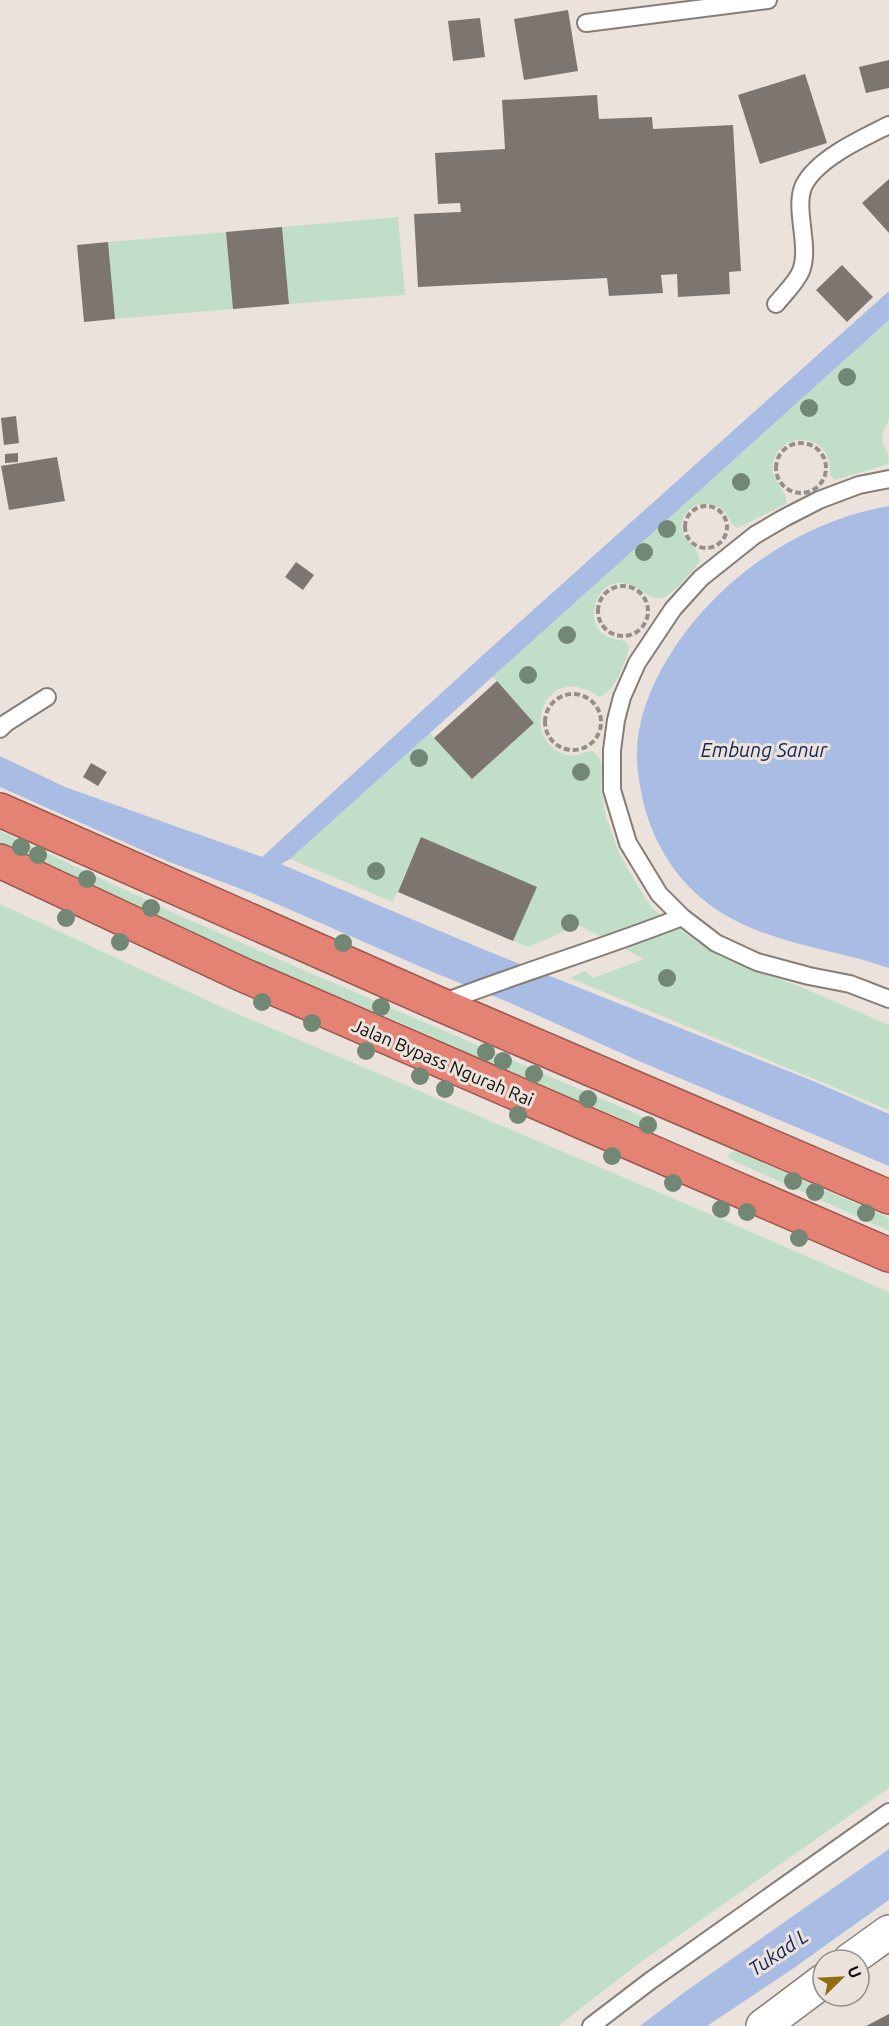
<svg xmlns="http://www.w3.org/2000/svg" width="889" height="2026" font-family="Ubuntu,sans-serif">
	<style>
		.green { fill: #c1dfc8 }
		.water { fill: #a9bce4 }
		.building { fill: #7d756f }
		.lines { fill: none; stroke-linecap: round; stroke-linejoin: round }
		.lane-casing { stroke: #857d77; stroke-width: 20 }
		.street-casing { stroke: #857d77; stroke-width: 36 }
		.highway-casing { stroke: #99584e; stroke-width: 36 }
		.path { stroke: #958e89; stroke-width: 4; stroke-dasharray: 6 3; stroke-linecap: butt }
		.lane { stroke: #fff; stroke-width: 16 }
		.street { stroke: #fff; stroke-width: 33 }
		.highway { stroke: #e48273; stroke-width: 33 }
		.tree { fill: #728875 }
		.labels { text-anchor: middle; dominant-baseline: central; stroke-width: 6; stroke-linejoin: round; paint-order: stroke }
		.street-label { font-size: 18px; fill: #0e0b09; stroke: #ece2dc }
		.water-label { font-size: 20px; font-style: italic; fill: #122555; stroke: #ece2dc }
	</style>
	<rect width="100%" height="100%" fill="#ece2dc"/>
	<!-- green -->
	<path class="green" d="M398 217 405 295 289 304 282 227Z
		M226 232 233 309 115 319 108 242Z
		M889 320V420C874 445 889 443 889 464L835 480 830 475C830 467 830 459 825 452 815 436 787 436 777 453 762 478 789 487 786 504L737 528C729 523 728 512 719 507 713 504 707 503 700 504 693 506 688 509 685 515 672 539 699 543 700 561 693 570 674 594 664 597 646 604 635 577 613 584 593 590 587 621 603 634 609 638 618 640 625 641L629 647C625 663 616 691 599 697 547 658 516 738 566 755 576 758 584 751 593 751L600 759 602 767 601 789 606 817 619 853 640 890 653 909 681 931 719 956 801 987 889 1025V1110L570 978 585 971 593 978 644 959 578 925 529 947 513 941 536 887 421 837 393 902 290 859 430 733 472 779 534 723 492 676Z
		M0 831 172 912 301 969 637 1114 656 1124 659 1129 653 1132 532 1082 399 1022 166 923 0 845Z
		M0 904 226 1009 698 1209 889 1292V1788L638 1964 558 2026H0Z
		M735 1151 889 1218V1231L732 1160 729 1158 728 1154Z"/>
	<!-- water -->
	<path class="water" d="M889 291V320L290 859 281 864 485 950 813 1081 889 1114V1166L641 1062 508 1002 435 973 254 894 167 861 0 787V756L65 787 262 857 484 654Z
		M889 506V968C826 946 753 943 700 897 671 872 652 838 643 801 640 785 636 768 637 752 637 725 647 697 659 674 704 588 794 522 889 506Z
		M889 1849V1900L791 1970 707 2026H640L686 1991Z"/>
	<!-- building -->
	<path class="building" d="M568 10 578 71 524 80 514 19Z
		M480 18 485 57 453 61 448 21Z
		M889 60V88L866 93 859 67Z
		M805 74 827 143 760 164 738 95Z
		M597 95 599 119 652 117 653 129 733 125 741 271 729 272 730 294 678 297 677 274 661 275 663 293 609 296 607 278 418 287 414 214 461 212 460 203 438 204 435 153 505 149 502 100Z
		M889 179V233L862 203Z
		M282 227 289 304 233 309 226 232Z
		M108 242 115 319 84 322 77 245Z
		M842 265 873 297 847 322 816 290Z
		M16 416 19 443 4 445 1 418Z
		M18 453V462L5 463V454Z
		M57 457 65 501 9 510 1 466Z
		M296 562 314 575 303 590 285 577Z
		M497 681 534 723 472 779 434 738Z
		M91 763 107 772 98 786 83 777Z
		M421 837 537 887 513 941 398 892Z
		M889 2014V2026H866Z"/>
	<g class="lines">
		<!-- lane casing -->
		<g class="lane-casing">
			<path id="lane" d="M586 23 768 0
				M776 304C784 294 796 283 801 271 811 246 793 208 804 185 818 158 863 138 889 125
				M889 479 859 485 819 500 784 518 755 535 701 578 673 609 637 663 622 697 616 720 612 750V790L628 843 659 894 682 917 716 943 757 962 809 976 850 984 889 999
				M0 729 6 723 47 697
				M442 1003C522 972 603 948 682 917
				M591 2026 650 1981 889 1812"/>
		</g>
		<!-- street casing -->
		<g class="street-casing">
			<path id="street" d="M850 1960 889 1932
				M763 2026 823 1981"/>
		</g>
		<!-- highway casing -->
		<g class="highway-casing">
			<path id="highway" d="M0 810 439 1004 889 1197
				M0 861 241 974 889 1255"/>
		</g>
		<!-- path -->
		<path class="path" d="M776 468a25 25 0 1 1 50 0a25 25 0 1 1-50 0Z
			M685 527a21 21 0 1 1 42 0a21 21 0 1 1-42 0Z
			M598 611a25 25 0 1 1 50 0a25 25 0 1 1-50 0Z
			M545 722a28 28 0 1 1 56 0a28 28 0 1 1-56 0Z"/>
		<!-- lane -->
		<use href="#lane" class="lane"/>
		<!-- street -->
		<use href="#street" class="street"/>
		<!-- highway -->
		<use href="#highway" class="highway"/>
	</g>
	<!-- trees -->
	<g class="tree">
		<circle cx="847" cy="377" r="9"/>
		<circle cx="809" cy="408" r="9"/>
		<circle cx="741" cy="482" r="9"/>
		<circle cx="667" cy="529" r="9"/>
		<circle cx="644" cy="552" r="9"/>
		<circle cx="567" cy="635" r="9"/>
		<circle cx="528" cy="675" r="9"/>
		<circle cx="419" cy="758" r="9"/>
		<circle cx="581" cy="772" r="9"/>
		<circle cx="21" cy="847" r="9"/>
		<circle cx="38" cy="855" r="9"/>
		<circle cx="376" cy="871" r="9"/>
		<circle cx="87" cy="879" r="9"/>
		<circle cx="151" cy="908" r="9"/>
		<circle cx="66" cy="918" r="9"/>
		<circle cx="570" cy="923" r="9"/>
		<circle cx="120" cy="942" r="9"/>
		<circle cx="343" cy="943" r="9"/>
		<circle cx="667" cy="978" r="9"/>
		<circle cx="262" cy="1002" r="9"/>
		<circle cx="381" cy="1007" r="9"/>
		<circle cx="312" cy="1023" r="9"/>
		<circle cx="366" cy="1051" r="9"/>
		<circle cx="486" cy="1052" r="9"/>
		<circle cx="503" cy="1061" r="9"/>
		<circle cx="534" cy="1074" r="9"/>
		<circle cx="420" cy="1076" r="9"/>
		<circle cx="445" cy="1089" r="9"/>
		<circle cx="588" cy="1099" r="9"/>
		<circle cx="518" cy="1115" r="9"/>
		<circle cx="648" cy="1125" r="9"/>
		<circle cx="612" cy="1156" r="9"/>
		<circle cx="793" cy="1181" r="9"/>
		<circle cx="673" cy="1183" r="9"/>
		<circle cx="815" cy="1192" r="9"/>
		<circle cx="721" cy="1209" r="9"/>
		<circle cx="747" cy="1212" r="9"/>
		<circle cx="866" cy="1213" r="9"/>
		<circle cx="799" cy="1238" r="9"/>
	</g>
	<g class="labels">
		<!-- street labels -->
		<g class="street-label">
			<text transform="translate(443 1062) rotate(23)">Jalan Bypass Ngurah Rai</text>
		</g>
		<!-- water labels -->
		<g class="water-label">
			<text x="764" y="749">Embung Sanur</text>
			<text transform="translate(778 1952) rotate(-34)">Tukad L</text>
		</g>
	</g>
	<!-- north arrow -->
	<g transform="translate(841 1978) rotate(66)"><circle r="28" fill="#ece2dc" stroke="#938c88" stroke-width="1.5"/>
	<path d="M0-4.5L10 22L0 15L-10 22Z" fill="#8f6c11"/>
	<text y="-9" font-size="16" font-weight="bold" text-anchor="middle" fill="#0e0b09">U</text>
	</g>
</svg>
